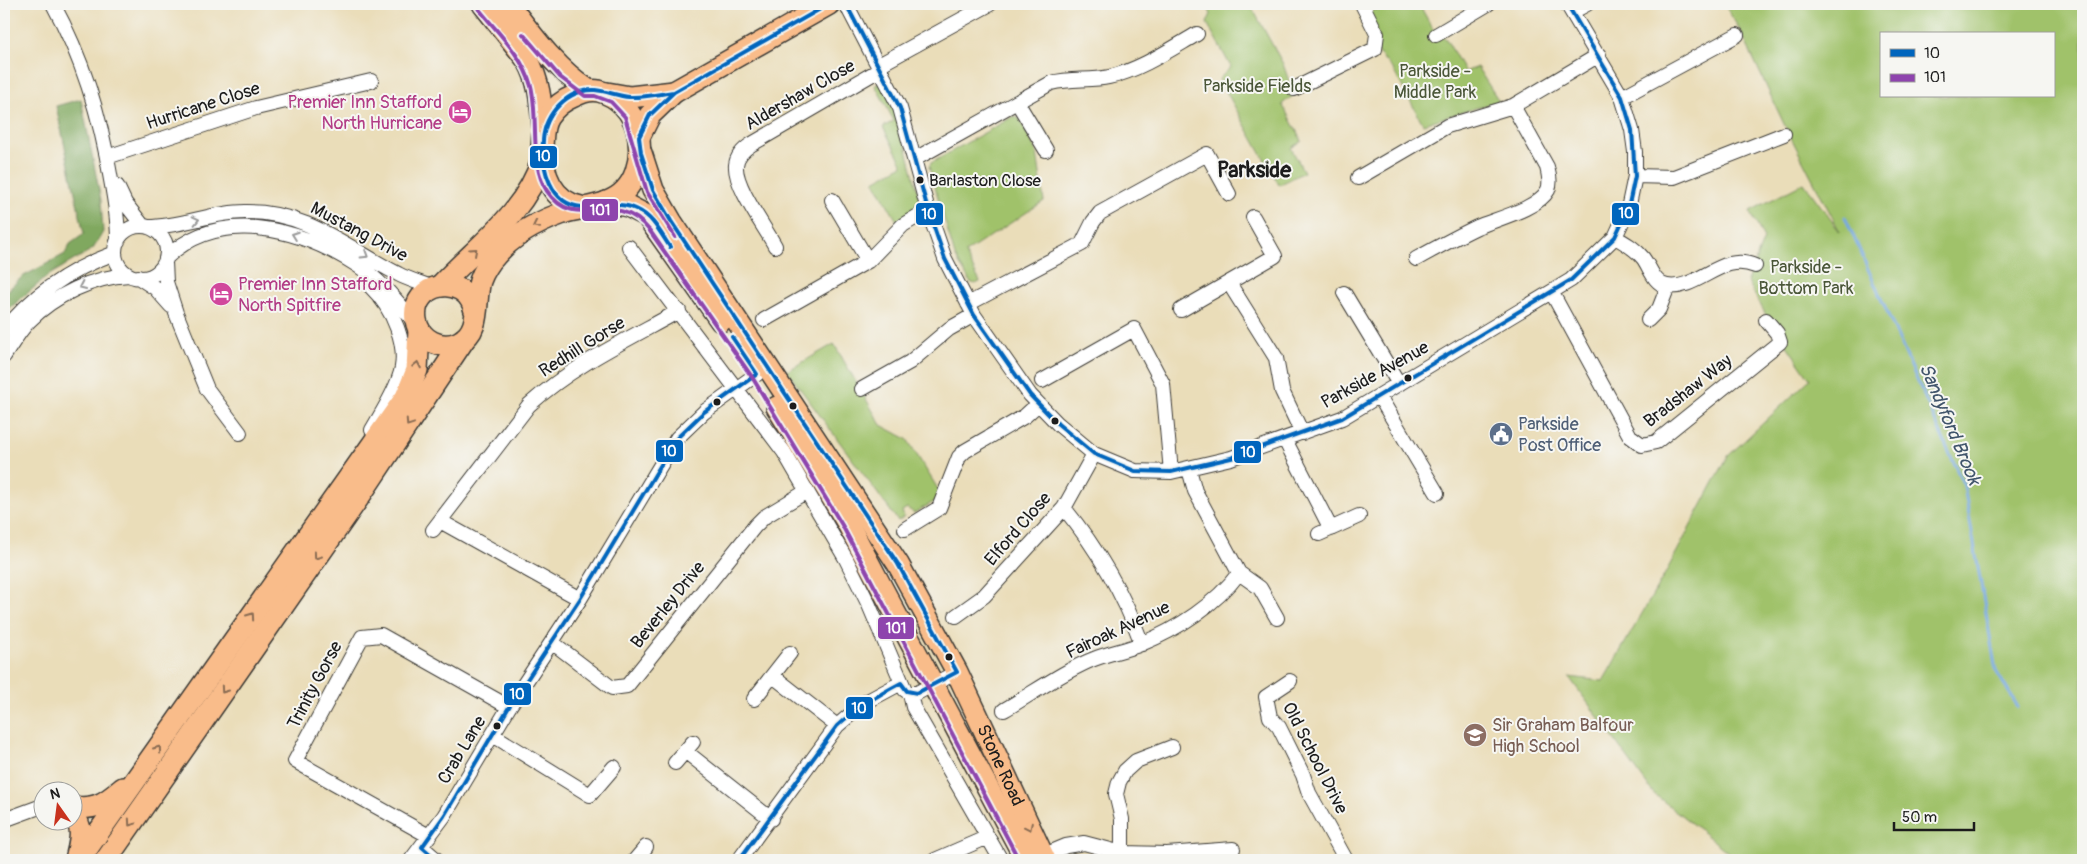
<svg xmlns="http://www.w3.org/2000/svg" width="2087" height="864" font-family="Pangolin,sans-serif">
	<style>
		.green { fill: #a0c26b; stroke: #5e6f44; fill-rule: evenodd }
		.forest { fill: #80a85f; stroke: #4e623e }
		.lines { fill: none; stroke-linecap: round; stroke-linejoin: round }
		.stream { stroke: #77a9e2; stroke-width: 3 }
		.minor-casing { stroke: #3b3934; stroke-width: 16 }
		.highway-casing { stroke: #3b3934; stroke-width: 24 }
		.minor { stroke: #fff; stroke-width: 14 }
		.highway { stroke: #f9bc8a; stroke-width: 21 }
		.bus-1-casing { stroke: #f6f6f2; stroke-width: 8 }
		.bus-2-casing { stroke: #f6f6f2; stroke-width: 8 }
		.bus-1 { stroke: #0065bd; stroke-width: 4 }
		.bus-2 { stroke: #8e44ad; stroke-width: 4 }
		.oneway { stroke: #999 }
		.oneway2 { stroke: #8a6c53 }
		.bus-dot { fill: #1c1c1c; stroke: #f6f6f2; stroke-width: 2 }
		.labels { text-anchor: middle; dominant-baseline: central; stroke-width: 4; stroke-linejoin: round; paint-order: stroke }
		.bus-label { font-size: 17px; fill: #1c1c1c; stroke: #f6f6f2; text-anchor: start }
		.park-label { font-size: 18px; fill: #4a5638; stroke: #f6f6f2 }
		.street-label { font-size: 18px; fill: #1c1c1c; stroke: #f6f6f2 }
		.hotel-label { font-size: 18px; fill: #b23c85; stroke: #f6f6f2; text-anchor: end }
		.service-label { font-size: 18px; fill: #4e5e75; stroke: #f6f6f2; text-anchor: start }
		.education-label { font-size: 18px; fill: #785e54; stroke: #f6f6f2; text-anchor: start }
		.water-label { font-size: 19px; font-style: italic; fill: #40546b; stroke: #f6f6f2 }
		.district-label { font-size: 22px; font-weight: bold; fill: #1c1c1c; stroke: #f6f6f2 }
		.line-badge { stroke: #f6f6f2; stroke-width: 2 }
		.badge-label { font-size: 14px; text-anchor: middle; font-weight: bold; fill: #fff }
	</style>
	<rect width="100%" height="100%" fill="#f6f6f2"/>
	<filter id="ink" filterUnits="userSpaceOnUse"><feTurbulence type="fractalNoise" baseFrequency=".02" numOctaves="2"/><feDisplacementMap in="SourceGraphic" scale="10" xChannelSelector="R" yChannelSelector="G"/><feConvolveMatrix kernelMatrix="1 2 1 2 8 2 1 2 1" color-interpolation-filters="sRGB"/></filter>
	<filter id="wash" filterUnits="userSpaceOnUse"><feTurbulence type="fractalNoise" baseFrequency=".0096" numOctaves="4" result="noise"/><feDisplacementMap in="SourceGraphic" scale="20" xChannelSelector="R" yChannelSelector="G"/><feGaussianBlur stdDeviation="1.12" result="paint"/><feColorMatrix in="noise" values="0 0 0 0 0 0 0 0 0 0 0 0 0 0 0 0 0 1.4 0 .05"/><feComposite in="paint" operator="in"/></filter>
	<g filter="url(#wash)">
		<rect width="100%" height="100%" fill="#eaddb9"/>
		<!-- green -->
		<path class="green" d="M1205 4H1250L1283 64 1294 95 1282 104 1302 141 1291 148 1304 172 1279 185 1219 79 1231 67 1207 23 1211 14Z
			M1388 4H1419L1434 31 1446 39 1465 72 1477 67 1499 101 1423 124 1393 70 1375 49 1368 13Z
			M1724 4H2083V860H1738L1653 793 1569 677 1603 681 1666 572 1728 456 1810 379 1766 315 1747 281 1764 239 1750 211 1804 183 1840 232 1784 124 1741 32ZM1881 34H2053V96H1881Z
			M883 82 895 102 921 205 897 221 874 181 903 165 883 127 894 121 875 85Z
			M1014 116 1020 119 1037 153 1044 201 965 253 980 282 975 284 970 282 955 256 929 167 931 163Z
			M834 344 881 425 907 439 943 497 914 513 907 508 902 511 904 517 898 521 787 371Z"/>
		<!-- forest -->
		<path class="forest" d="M81 99 101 200 103 232 93 249 49 275 4 313V294L22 277 65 254 70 244 84 234 56 106Z"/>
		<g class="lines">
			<!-- stream -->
			<path class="stream" d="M1845 217 1964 486 1996 671 2018 707"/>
		</g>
	</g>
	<g filter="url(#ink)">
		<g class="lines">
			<!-- minor casing -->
			<g class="minor-casing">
				<path id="minor" d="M53 4C83 59 101 118 111 180 115 201 118 220 118 241
					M846 4 900 108 928 210 945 259 974 315 1030 395 1058 424 1094 454 1135 471 1171 472 1231 458 1342 418 1571 280 1615 237 1628 209 1635 176V152L1632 130 1622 97 1567 4
					M1572 12 1587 4
					M1436 35 1488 4
					M879 65 990 4
					M1294 89 1375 49 1377 34 1362 4
					M1622 97 1737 35
					M1017 102 1046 150
					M107 157 256 108 371 81
					M915 159 1051 83C1071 78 1090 81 1109 77 1140 70 1171 49 1197 34
					M1635 176 1674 177 1784 134
					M1358 178 1447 126 1513 106 1599 55
					M117 186 125 203 143 226
					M832 200 868 261
					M115 252a26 26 0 1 1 52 0a26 26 0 1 1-52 0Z
					M148 227C181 227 212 212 245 212 307 211 347 248 398 274 409 280 422 283 433 288
					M1615 237C1625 243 1635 248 1643 258 1650 267 1654 284 1667 286 1698 291 1722 251 1755 266
					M775 246C765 227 734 186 736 165 737 155 744 149 752 144L881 69
					M629 247 784 452 846 559 869 605 905 690 910 693H917L957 672
					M166 258C220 206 301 229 357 265 381 280 399 304 417 325
					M1416 259C1436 248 1456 237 1477 227 1496 219 1538 209 1548 190 1551 183 1549 175 1547 167L1513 106
					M165 262 166 282 176 313 207 389 240 433
					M138 277 155 288 171 306
					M1229 283 1276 358 1282 391 1302 433
					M370 286C392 307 411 347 399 378 393 396 381 414 372 430
					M1344 293 1399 384
					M1552 293 1630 436 1642 445 1656 442 1780 342 1777 333 1766 320
					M968 304 1082 244 1093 222 1100 213 1207 154 1229 194
					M1181 310 1275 256 1253 217
					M764 320 868 261 903 225 928 210
					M1648 320 1659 309 1668 286
					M4 331C33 294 71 269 115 253
					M4 356C12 344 19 331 29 321 55 295 93 277 129 275
					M1042 381 1134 329 1163 384 1171 472
					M862 389 910 362 949 329 974 315
					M1379 396 1437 493
					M1285 440 1331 529
					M1064 508C1097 548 1124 595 1142 644
					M440 521 580 599
					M905 529 939 508 959 457 965 451 1025 416 1038 404
					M433 530 529 405C573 365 627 340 679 311
					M1319 534 1359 516
					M1239 573 1260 588 1277 618
					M956 616 984 596 1064 508 1094 454
					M553 643 612 688 627 686 755 526 764 517 807 491
					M773 676 837 726
					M1290 681 1266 697 1270 717 1279 727 1303 775 1309 793 1346 860
					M910 693 913 707 1001 860
					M754 699 790 653
					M1004 710C1032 694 1065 670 1094 659 1109 653 1126 650 1141 644 1178 629 1216 604 1239 573L1195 491 1189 469
					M493 735 590 795 614 767
					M685 751 771 819
					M675 763 693 742
					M4 820 42 806
					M429 836 295 761 362 637 381 635 509 707
					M422 847 437 860
					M1122 853V819L1116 794 1119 782 1125 771 1136 761 1172 747
					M1035 859 1066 846 1084 843 1122 853 1167 854 1233 849
					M411 860 444 816 509 707 580 599 677 438 704 412 757 374
					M635 860 646 847
					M739 860 837 726 864 703 901 683
					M935 860 988 837"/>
			</g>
			<!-- highway casing -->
			<g class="highway-casing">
				<g id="highway">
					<path d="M483 4 528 61C540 82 541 105 543 129"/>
					<path d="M508 4C533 36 554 67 588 90"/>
					<path d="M607 93 630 97 674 92"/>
					<path d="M639 137 650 115 674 92 829 4"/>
					<path id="s1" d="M641 153 653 190 671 221 898 564 957 672 1045 860"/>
					<path d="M607 202 628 206 647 216 721 321"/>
					<path d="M440 286C477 246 526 213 542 160"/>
					<path d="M475 311C466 271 410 282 416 320 419 340 442 351 459 342 482 331 474 301 480 281 483 272 490 261 496 255 513 235 538 222 563 213 577 208 592 208 607 202 637 191 644 157 637 130 632 111 618 96 599 91 590 89 582 92 574 96 564 100 554 108 548 117 542 126 543 136 542 146 542 174 552 201 581 207"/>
					<path d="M777 407 847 522 1026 860"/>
					<path d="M72 807C97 810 105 803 123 788"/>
					<path d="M72 815C86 828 79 844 76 860"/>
					<path d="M79 860 406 397 417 370 419 330"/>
					<path d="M106 860 359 497 465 338"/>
				</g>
			</g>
			<!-- minor -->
			<use href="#minor" class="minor"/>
			<!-- highway -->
			<use href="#highway" class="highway"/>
			<!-- bus-1 casing -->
			<g class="bus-1-casing">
				<path id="bus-1" d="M846 4 900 108 928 210 945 259 974 315 1030 395 1058 424 1094 454 1135 471 1171 472 1231 458 1342 418 1571 280 1615 237 1628 209 1635 176 1632 130 1622 97 1567 4
					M670 247C661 234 653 217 638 210 619 200 602 208 582 207 550 205 541 167 543 140 545 113 568 89 595 90 607 91 617 96 629 97 644 98 659 94 674 92
					M437 860 422 847 444 816 509 707 580 599 677 438 704 412 757 374 732 337
					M739 860 837 726C856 708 878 695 901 683L907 691 917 693 957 672 898 564 671 221 653 190 641 153 639 137 650 115 674 92 829 4"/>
			</g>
			<!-- bus-2 casing -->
			<g class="bus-2-casing">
				<path id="bus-2" d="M478 8C497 32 523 56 531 86 539 118 529 165 547 191 577 235 613 185 650 231L752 377 842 525 1019 860
					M523 34 560 77 585 96H595L611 102 625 117 647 192 675 237"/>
			</g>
			<!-- bus-1 -->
			<use href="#bus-1" class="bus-1"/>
			<!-- bus-2 -->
			<use href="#bus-2" class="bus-2"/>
		</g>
		<!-- one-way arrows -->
		<defs><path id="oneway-chevron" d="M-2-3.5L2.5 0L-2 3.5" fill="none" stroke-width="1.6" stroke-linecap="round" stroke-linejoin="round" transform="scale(1.25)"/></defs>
		<g class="oneway">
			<use href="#oneway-chevron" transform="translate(196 220) rotate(-13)"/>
			<use href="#oneway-chevron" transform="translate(295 235) rotate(-160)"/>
			<use href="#oneway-chevron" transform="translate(365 255) rotate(32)"/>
			<use href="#oneway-chevron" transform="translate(82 286) rotate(155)"/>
		</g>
		<g class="oneway2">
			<use href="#oneway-chevron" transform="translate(536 225) rotate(154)"/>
			<use href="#oneway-chevron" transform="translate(474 251) rotate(-42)"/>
			<use href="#oneway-chevron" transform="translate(417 365) rotate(-79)"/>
			<use href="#oneway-chevron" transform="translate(409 423) rotate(124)"/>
			<use href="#oneway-chevron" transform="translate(317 556) rotate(125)"/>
			<use href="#oneway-chevron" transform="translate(251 616) rotate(-55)"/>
			<use href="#oneway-chevron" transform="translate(224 690) rotate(125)"/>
			<use href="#oneway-chevron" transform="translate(158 749) rotate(-55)"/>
			<use href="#oneway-chevron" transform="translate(131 823) rotate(125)"/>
			<use href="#oneway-chevron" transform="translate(1029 827) rotate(64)"/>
		</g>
	</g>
	<!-- icons -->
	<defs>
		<g id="hotel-disc" transform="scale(1.25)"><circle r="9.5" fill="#d1479c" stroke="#f6f6f2"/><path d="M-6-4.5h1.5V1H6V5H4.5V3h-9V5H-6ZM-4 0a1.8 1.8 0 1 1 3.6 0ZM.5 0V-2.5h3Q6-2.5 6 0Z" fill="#fff"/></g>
		<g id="civic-disc" transform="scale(1.25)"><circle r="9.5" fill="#5c6f8a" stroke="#f6f6f2"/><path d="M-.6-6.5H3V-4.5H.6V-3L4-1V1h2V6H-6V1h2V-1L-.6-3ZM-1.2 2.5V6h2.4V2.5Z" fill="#fff"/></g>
		<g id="school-disc" transform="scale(1.25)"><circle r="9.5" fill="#8d6e63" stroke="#f6f6f2"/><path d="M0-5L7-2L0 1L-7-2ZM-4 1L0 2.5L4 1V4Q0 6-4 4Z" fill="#fff"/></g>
	</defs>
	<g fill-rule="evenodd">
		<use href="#hotel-disc" x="460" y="112"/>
		<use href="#hotel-disc" x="221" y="294"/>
		<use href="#civic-disc" x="1501" y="434"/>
		<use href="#school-disc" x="1475" y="735"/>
	</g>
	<!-- markers -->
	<g class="bus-dot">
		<circle cx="920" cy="180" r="4.5"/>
		<circle cx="1408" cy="378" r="4.5"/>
		<circle cx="717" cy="402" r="4.5"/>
		<circle cx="793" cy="406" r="4.5"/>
		<circle cx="1055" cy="421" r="4.5"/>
		<circle cx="949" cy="657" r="4.5"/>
		<circle cx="497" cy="726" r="4.5"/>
	</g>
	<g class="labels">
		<!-- bus labels -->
		<g class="bus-label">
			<text x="929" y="180">Barlaston Close</text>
		</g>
		<!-- park labels -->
		<g class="park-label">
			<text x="1435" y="71">Parkside -<tspan x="1435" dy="21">Middle Park</tspan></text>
			<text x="1257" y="86">Parkside Fields</text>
			<text x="1806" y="267">Parkside -<tspan x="1806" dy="21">Bottom Park</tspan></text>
		</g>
		<!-- street labels -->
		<g class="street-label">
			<text transform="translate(800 95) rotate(-30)">Aldershaw Close</text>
			<text transform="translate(203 106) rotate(-18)">Hurricane Close</text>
			<text transform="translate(359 232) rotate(28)">Mustang Drive</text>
			<text transform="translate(582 347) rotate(-32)">Redhill Gorse</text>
			<text transform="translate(1375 375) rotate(-29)">Parkside Avenue</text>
			<text transform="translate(1688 391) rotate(-38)">Bradshaw Way</text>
			<text transform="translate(1018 529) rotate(-49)">Elford Close</text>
			<text transform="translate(668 605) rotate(-51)">Beverley Drive</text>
			<text transform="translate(1118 630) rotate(-25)">Fairoak Avenue</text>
			<text transform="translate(315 685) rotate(-62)">Trinity Gorse</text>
			<text transform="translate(462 750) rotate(-59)">Crab Lane</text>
			<text transform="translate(1315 758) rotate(63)">Old School Drive</text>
			<text stroke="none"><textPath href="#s1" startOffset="712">Stone Road</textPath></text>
		</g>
		<!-- hotel labels -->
		<g class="hotel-label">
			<text x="442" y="102">Premier Inn Stafford<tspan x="442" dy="21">North Hurricane</tspan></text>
			<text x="238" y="284" text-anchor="start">Premier Inn Stafford<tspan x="238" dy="21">North Spitfire</tspan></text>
		</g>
		<!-- service labels -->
		<g class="service-label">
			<text x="1518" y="424">Parkside<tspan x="1518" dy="21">Post Office</tspan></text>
		</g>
		<!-- education labels -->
		<g class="education-label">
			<text x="1492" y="725">Sir Graham Balfour<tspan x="1492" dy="21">High School</tspan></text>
		</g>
		<!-- water labels -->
		<g class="water-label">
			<text transform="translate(1950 424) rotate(67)">Sandyford Brook</text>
		</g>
		<!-- district labels -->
		<g class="district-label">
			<text x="1254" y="170">Parkside</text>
		</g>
	</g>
	<g class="line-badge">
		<rect x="529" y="145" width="29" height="24" rx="5" fill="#0065bd"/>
		<rect x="581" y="198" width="38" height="24" rx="5" fill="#8e44ad"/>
		<rect x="1611" y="202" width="29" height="24" rx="5" fill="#0065bd"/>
		<rect x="915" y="202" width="29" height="24" rx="5" fill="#0065bd"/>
		<rect x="655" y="439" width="29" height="24" rx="5" fill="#0065bd"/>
		<rect x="1233" y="440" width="29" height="24" rx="5" fill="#0065bd"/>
		<rect x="877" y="616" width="38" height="24" rx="5" fill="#8e44ad"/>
		<rect x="503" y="682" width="29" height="24" rx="5" fill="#0065bd"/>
		<rect x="845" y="696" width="29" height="24" rx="5" fill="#0065bd"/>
	</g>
	<g class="badge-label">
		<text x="543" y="161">10</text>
		<text x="600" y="215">101</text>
		<text x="1626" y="218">10</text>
		<text x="929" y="219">10</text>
		<text x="669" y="456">10</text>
		<text x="1248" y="457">10</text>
		<text x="896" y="633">101</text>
		<text x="517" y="699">10</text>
		<text x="859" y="713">10</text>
	</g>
	<!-- margin -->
	<rect width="2087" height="864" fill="none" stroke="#f6f6f2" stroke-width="20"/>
	<!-- legend -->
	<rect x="1880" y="32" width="175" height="65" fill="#f6f6f2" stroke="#9f9f9c"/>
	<rect x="1890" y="49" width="25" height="8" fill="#0065bd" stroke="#9f9f9c"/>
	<text x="1924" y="58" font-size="15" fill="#1c1c1c">10</text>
	<rect x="1890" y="74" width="25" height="8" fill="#8e44ad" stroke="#9f9f9c"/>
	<text x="1924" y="82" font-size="15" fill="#1c1c1c">101</text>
	<!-- north arrow -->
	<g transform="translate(58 806) rotate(346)"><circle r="24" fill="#f6f6f2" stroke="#9f9f9c"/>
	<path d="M0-4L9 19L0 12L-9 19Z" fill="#c8321e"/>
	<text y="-8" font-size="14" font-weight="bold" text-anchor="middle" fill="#1c1c1c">N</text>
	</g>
	<!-- scale -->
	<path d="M1894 822v8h80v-8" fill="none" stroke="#1c1c1c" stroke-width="2.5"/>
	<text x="1902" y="822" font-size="15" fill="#1c1c1c" stroke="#f6f6f2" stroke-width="4" paint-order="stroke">50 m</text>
</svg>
